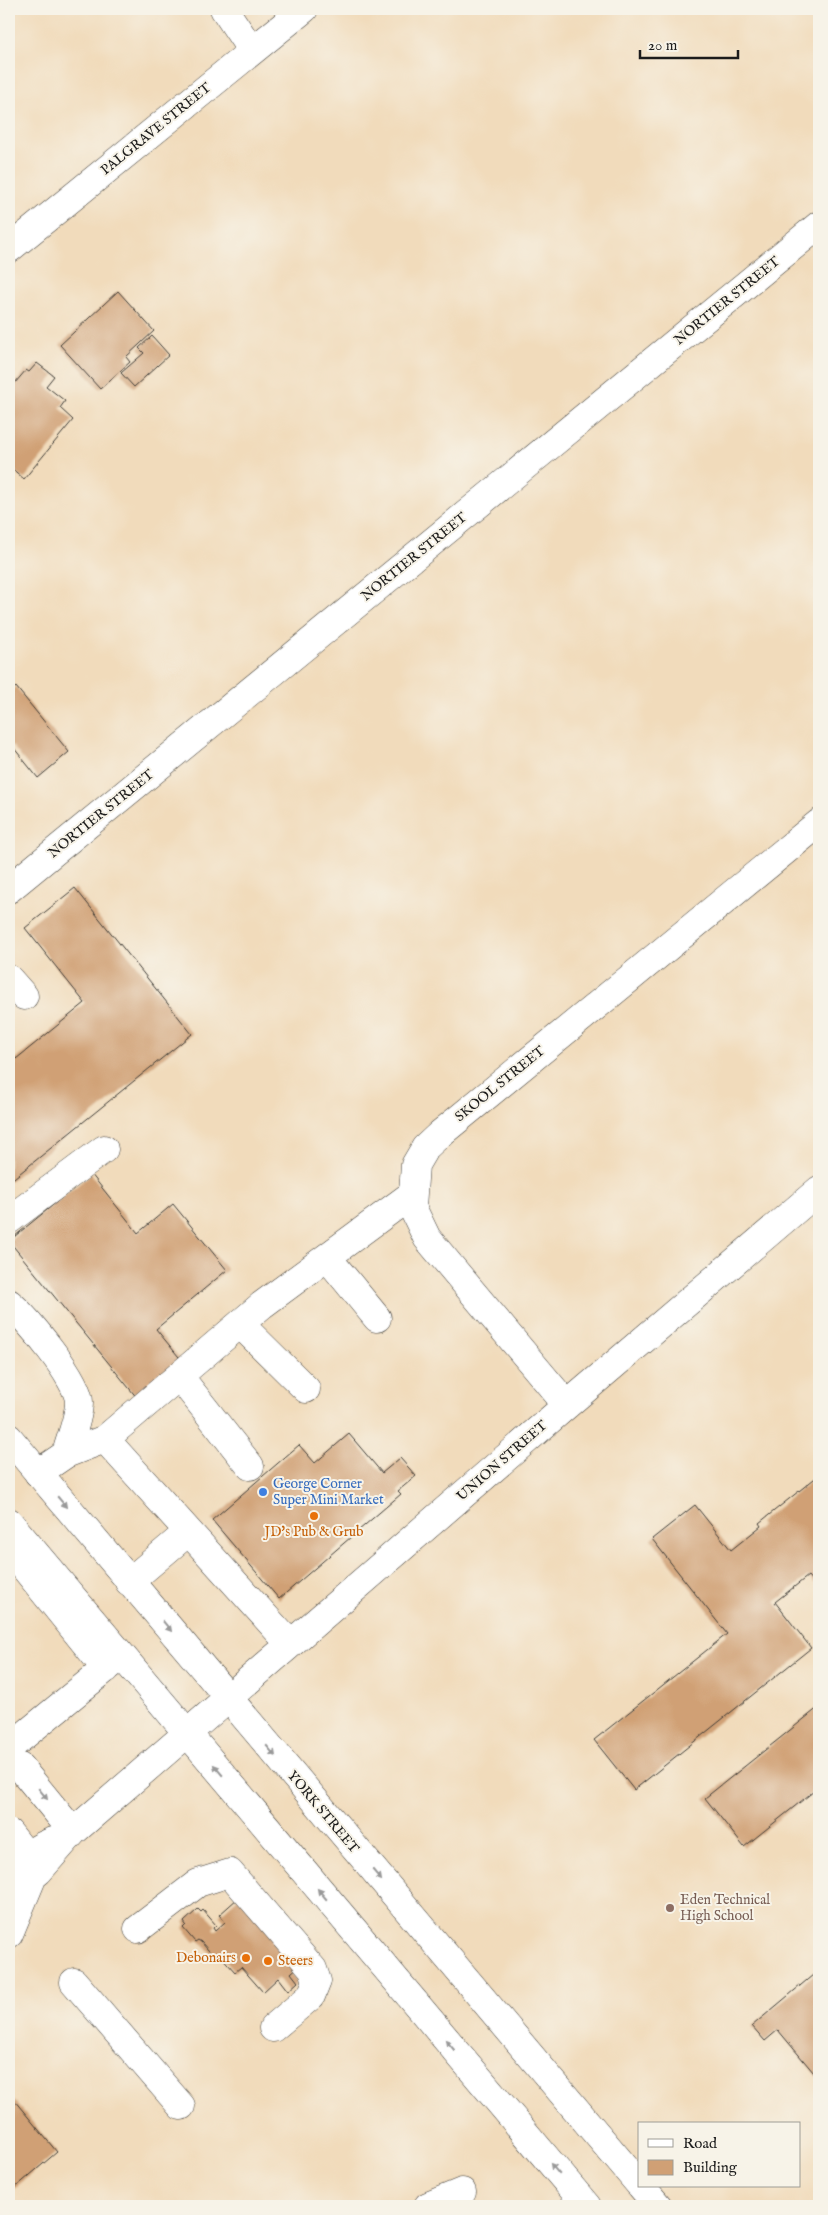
<svg xmlns="http://www.w3.org/2000/svg" width="828" height="2215" font-family="'IM FELL English',serif">
	<style>
		.building { fill: #d0a075 }
		.lines { fill: none; stroke-linecap: round; stroke-linejoin: round }
		.minor-casing { stroke: #3c3934; stroke-width: 29 }
		.major-casing { stroke: #3c3934; stroke-width: 29 }
		.minor { stroke: #fff; stroke-width: 28 }
		.major { stroke: #fff; stroke-width: 28 }
		.oneway { fill: #999 }
		.shop-dot { fill: #3f7fe0; stroke: #f7f3e8; stroke-width: 2 }
		.food-dot { fill: #e8710a; stroke: #f7f3e8; stroke-width: 2 }
		.education-dot { fill: #8d6e63; stroke: #f7f3e8; stroke-width: 2 }
		.labels { text-anchor: middle; dominant-baseline: central; stroke-width: 4; stroke-linejoin: round; paint-order: stroke }
		.street-label { font-size: 14px; fill: #1c1c1c; stroke: #f7f3e8 }
		.shop-label { font-size: 14px; fill: #366cbe; stroke: #f7f3e8; text-anchor: start }
		.food-label { font-size: 14px; fill: #c56008; stroke: #f7f3e8 }
		.education-label { font-size: 14px; fill: #785e54; stroke: #f7f3e8; text-anchor: start }
	</style>
	<rect width="100%" height="100%" fill="#f7f3e8"/>
	<filter id="ink" filterUnits="userSpaceOnUse"><feTurbulence type="fractalNoise" baseFrequency=".02" numOctaves="2"/><feDisplacementMap in="SourceGraphic" scale="10" xChannelSelector="R" yChannelSelector="G"/><feConvolveMatrix kernelMatrix="1 2 1 2 8 2 1 2 1" color-interpolation-filters="sRGB"/></filter>
	<filter id="wash" filterUnits="userSpaceOnUse"><feTurbulence type="fractalNoise" baseFrequency=".0096" numOctaves="4" result="noise"/><feDisplacementMap in="SourceGraphic" scale="20" xChannelSelector="R" yChannelSelector="G"/><feGaussianBlur stdDeviation="1.12" result="paint"/><feColorMatrix in="noise" values="0 0 0 0 0 0 0 0 0 0 0 0 0 0 0 0 0 1.4 0 .05"/><feComposite in="paint" operator="in"/></filter>
	<g filter="url(#wash)">
		<rect width="100%" height="100%" fill="#f1dbbb"/>
		<g id="blocks">
			<!-- building -->
			<path class="building" d="M118 291 154 331 126 357 130 362 100 389 60 345Z
				M152 336 169 355 134 387 121 373 144 353 139 348Z
				M37 363 54 376 46 386 65 401 60 408 73 420 24 479 9 466V390L26 370 29 372Z
				M16 687 69 752 38 778 9 742V693Z
				M75 888 192 1034 9 1182V1050L16 1059 85 1003 25 928Z
				M91 1174 138 1233 173 1204 227 1270 156 1329 183 1362 138 1399 9 1241Z
				M349 1434 382 1473 400 1458 416 1476 398 1491 401 1494 279 1599 212 1520 299 1445 315 1463Z
				M819 1475V1579L814 1583 808 1576 775 1602 811 1648 634 1790 594 1740 727 1634 652 1539 695 1505 731 1550 761 1526 759 1523Z
				M819 1707V1787L744 1847 705 1798Z
				M238 1898 307 1959 291 1973 298 1982 288 1991 278 1978 263 1992 241 1967 235 1972 220 1955 216 1959 201 1942 198 1940 195 1942 183 1928 186 1925 184 1922 198 1909 201 1912 203 1910 216 1925 213 1928 215 1931 225 1922 219 1915Z
				M819 1970V2079L778 2030 765 2041 752 2026Z
				M9 2094 57 2152 9 2193Z"/>
		</g>
	</g>
	<g filter="url(#ink)">
		<use href="#blocks" fill-opacity="0" stroke="#3c3934" stroke-width="1"/>
		<g class="lines">
			<!-- minor casing -->
			<g class="minor-casing">
				<path id="minor" d="M224 9 252 51
					M9 249 304 9
					M9 889 819 225
					M9 979 24 996
					M9 1220 104 1149
					M327 1257 377 1318
					M9 1303C26 1317 79 1380 79 1402 79 1419 70 1438 66 1454
					M240 1324 306 1389
					M179 1376 250 1466
					M567 1405 427 1238 412 1207 415 1165 425 1148 440 1134 819 823
					M105 1439 290 1644
					M38 1473 66 1454 105 1439 262 1305 411 1195
					M21 1537 17 1553 19 1561 106 1669
					M129 1582 188 1532
					M9 1748 120 1657
					M9 1761 20 1767 73 1832
					M9 1833 38 1870
					M9 1870C25 1856 43 1842 64 1838
					M9 1896 39 1871 73 1832 567 1405 819 1190
					M138 1929 198 1883 230 1873 313 1969 317 1981 311 1996 273 2028
					M9 1934 31 1881
					M74 1982 181 2106
					M428 2206 462 2192"/>
			</g>
			<!-- major casing -->
			<g class="major-casing">
				<path id="major" d="M9 1438 639 2184
					M9 1522 587 2206
					M641 2186 658 2206"/>
			</g>
			<!-- minor -->
			<use href="#minor" class="minor"/>
			<!-- major -->
			<use href="#major" class="major"/>
		</g>
		<!-- one-way arrows -->
		<defs><path id="oneway-solid" d="M-6-.8H1V-3.2L6.5 0L1 3.2V.8H-6Z" transform="scale(1.25)"/></defs>
		<g class="oneway">
			<use href="#oneway-solid" transform="translate(62 1502) rotate(50)"/>
			<use href="#oneway-solid" transform="translate(167 1626) rotate(50)"/>
			<use href="#oneway-solid" transform="translate(271 1751) rotate(50)"/>
			<use href="#oneway-solid" transform="translate(218 1770) rotate(-130)"/>
			<use href="#oneway-solid" transform="translate(43 1794) rotate(51)"/>
			<use href="#oneway-solid" transform="translate(377 1875) rotate(50)"/>
			<use href="#oneway-solid" transform="translate(322 1894) rotate(-130)"/>
			<use href="#oneway-solid" transform="translate(450 2045) rotate(-130)"/>
			<use href="#oneway-solid" transform="translate(555 2169) rotate(-130)"/>
		</g>
	</g>
	<!-- markers -->
	<circle class="shop-dot" cx="263" cy="1492" r="5"/>
	<g class="food-dot">
		<circle cx="314" cy="1516" r="5"/>
		<circle cx="246" cy="1958" r="5"/>
		<circle cx="268" cy="1961" r="5"/>
	</g>
	<circle class="education-dot" cx="670" cy="1908" r="5"/>
	<g class="labels">
		<!-- street labels -->
		<g class="street-label">
			<text transform="translate(156 129) rotate(-39)">PALGRAVE STREET</text>
			<text transform="translate(727 301) rotate(-39)">NORTIER STREET</text>
			<text transform="translate(414 557) rotate(-39)">NORTIER STREET</text>
			<text transform="translate(101 814) rotate(-39)">NORTIER STREET</text>
			<text transform="translate(500 1084) rotate(-39)">SKOOL STREET</text>
			<text transform="translate(502 1461) rotate(-41)">UNION STREET</text>
			<text transform="translate(323 1812) rotate(50)">YORK STREET</text>
		</g>
		<!-- shop labels -->
		<g class="shop-label">
			<text x="273" y="1484">George Corner<tspan x="273" dy="16">Super Mini Market</tspan></text>
		</g>
		<!-- food labels -->
		<g class="food-label">
			<text x="314" y="1532">JD's Pub &amp; Grub</text>
			<text x="236" y="1958" text-anchor="end">Debonairs</text>
			<text x="278" y="1961" text-anchor="start">Steers</text>
		</g>
		<!-- education labels -->
		<g class="education-label">
			<text x="680" y="1900">Eden Technical<tspan x="680" dy="16">High School</tspan></text>
		</g>
	</g>
	<!-- margin -->
	<rect width="828" height="2215" fill="none" stroke="#f7f3e8" stroke-width="30"/>
	<!-- legend -->
	<rect x="638" y="2122" width="162" height="65" fill="#f7f3e8" stroke="#9f9d96"/>
	<rect x="648" y="2139" width="25" height="8" fill="#ffffff" stroke="#9f9d96"/>
	<text x="683" y="2148" font-size="15" fill="#1c1c1c">Road</text>
	<rect x="648" y="2160" width="25" height="15" fill="#d0a075" stroke="#9f9d96"/>
	<text x="683" y="2172" font-size="15" fill="#1c1c1c">Building</text>
	<!-- scale -->
	<path d="M640 50v8h98v-8" fill="none" stroke="#1c1c1c" stroke-width="2.5"/>
	<text x="648" y="50" font-size="15" fill="#1c1c1c" stroke="#f7f3e8" stroke-width="4" paint-order="stroke">20 m</text>
</svg>
